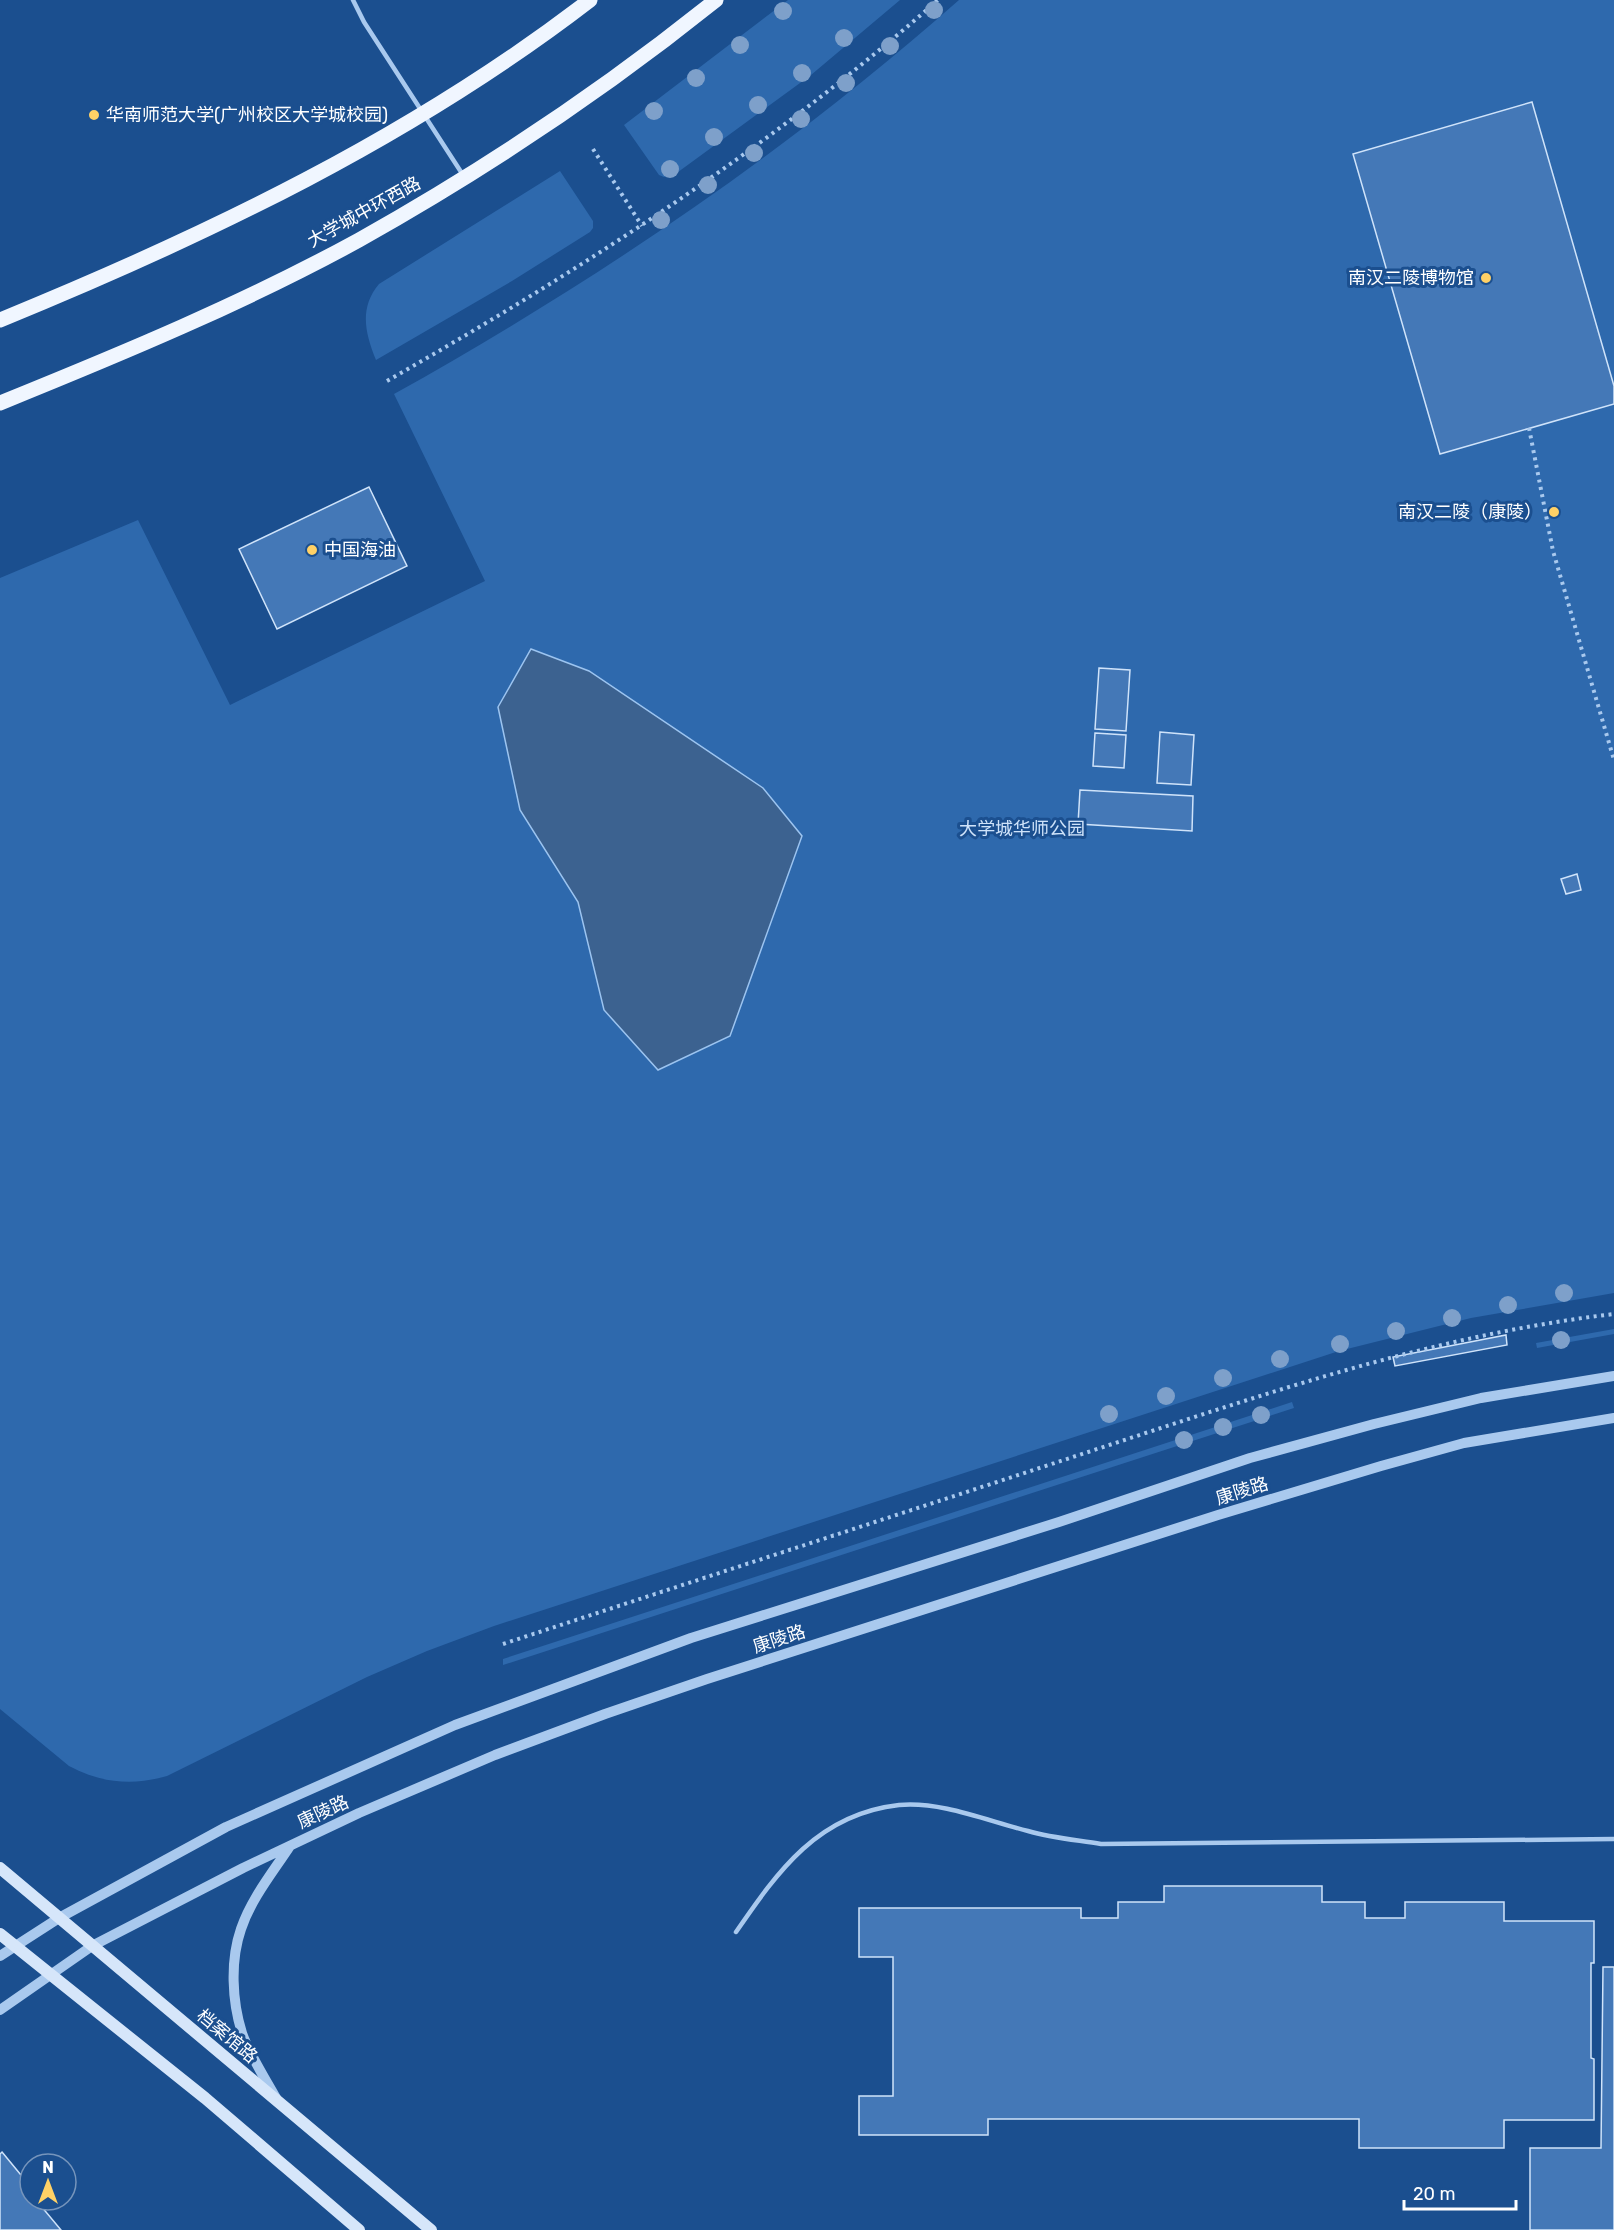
<svg xmlns="http://www.w3.org/2000/svg" width="1614" height="2230" font-family="Rubik,'Noto Sans SC',sans-serif">
	<style>
		.green { fill: #2e69ad }
		.water { fill: #3c6290; stroke: #9cc4f0; stroke-width: 1.5 }
		.building { fill: #4478b7; stroke: #cfe3fa; stroke-width: 1.5 }
		.lines { fill: none; stroke-linecap: round; stroke-linejoin: round }
		.path { stroke: #a9c9ee; stroke-width: 4; stroke-dasharray: 3 4.5; stroke-linecap: butt }
		.service { stroke: #a9c9ee; stroke-width: 4.5 }
		.tertiary { stroke: #a9c9ee; stroke-width: 10 }
		.secondary { stroke: #d6e6fa; stroke-width: 12 }
		.primary { stroke: #f0f6ff; stroke-width: 15 }
		.tree { fill: #7ea0ca }
		.poi-dot { fill: #ffd166; stroke: #1b4f8f; stroke-width: 2 }
		.labels { text-anchor: middle; dominant-baseline: central; stroke-width: 6; stroke-linejoin: round; paint-order: stroke }
		.poi-label { font-size: 18px; fill: #fff; stroke: #1b4f8f; text-anchor: start }
		.street-label { font-size: 18px; fill: #fff; stroke: #1b4f8f }
		.park-label { font-size: 18px; fill: #cfe3fa; stroke: #1b4f8f }
	</style>
	<rect width="100%" height="100%" fill="#1b4f8f"/>
	<!-- green -->
	<path class="green" d="M788 0H900L811 75 674 175 664 177 659 175 624 125Z
		M959 0H1614V1293L1471 1318 1339 1351 494 1626 427 1651 367 1677 167 1776C133 1786 100 1783 69 1766L0 1709V578L138 520 230 705 485 581 394 394C595 282 787 152 959 0Z
		M560 171 593 221V228L590 232 512 281 376 360C365 333 359 308 379 284Z
		M1614 1329V1334L1537 1348 1536 1343Z
		M1292 1402 1294 1408 503 1665V1659Z"/>
	<!-- water -->
	<path class="water" d="M531 649 589 671 763 788 802 836 730 1036 658 1070 604 1010 578 902 520 810 498 707Z"/>
	<!-- building -->
	<path class="building" d="M1532 102 1614 386V404L1440 454 1353 154Z
		M369 487 407 566 277 629 239 549Z
		M1099 668 1130 670 1126 731 1095 729Z
		M1160 732 1194 735 1191 785 1157 783Z
		M1095 733 1126 735 1124 768 1093 766Z
		M1080 790 1193 796 1192 831 1078 824Z
		M1577 874 1581 890 1566 894 1561 879Z
		M1506 1335 1507 1345 1395 1366 1393 1357Z
		M1164 1886H1322V1902H1365V1918H1405V1902H1504V1921H1594V1963H1591V2058L1594 2059V2120H1504V2148H1359V2119H988V2135H859V2096H893V1957H859V1908H1081V1918H1118V1902H1164Z
		M1603 1967H1614V2230H1530V2148H1601Z
		M2 2152 30 2186 27 2189 30 2193V2200H36L61 2230H0V2154Z"/>
	<g class="lines">
		<!-- path -->
		<path class="path" d="M593 149 642 226
			M387 381C581 270 770 148 938 0
			M1529 428 1553 551 1614 760
			M503 1644C697 1580 891 1517 1085 1453 1259 1396 1432 1335 1614 1314"/>
		<!-- service -->
		<path class="service" d="M353 0 364 22 463 175
			M736 1932C778 1871 818 1814 899 1805 941 1801 988 1821 1028 1831 1052 1838 1077 1840 1101 1844L1614 1839"/>
		<!-- tertiary -->
		<path class="tertiary" d="M0 1956 59 1918 226 1827 455 1725 691 1638 1059 1522 1250 1458 1374 1424 1481 1398 1614 1376
			M0 2010 92 1946 243 1868 359 1813 495 1755 605 1714 707 1679 1218 1515 1381 1466 1464 1443 1614 1418
			M276 2098C265 2078 249 2054 242 2033 232 2001 230 1961 241 1929 251 1899 273 1872 290 1846"/>
		<!-- secondary -->
		<path class="secondary" d="M0 1868 431 2230
			M0 1934 205 2098 359 2230"/>
		<!-- primary -->
		<path class="primary" d="M0 320C208 235 412 137 590 0
			M0 403C121 354 244 303 359 240 484 170 604 90 716 0"/>
	</g>
	<!-- trees -->
	<g class="tree">
		<circle cx="934" cy="10" r="9"/>
		<circle cx="783" cy="11" r="9"/>
		<circle cx="844" cy="38" r="9"/>
		<circle cx="740" cy="45" r="9"/>
		<circle cx="890" cy="46" r="9"/>
		<circle cx="802" cy="73" r="9"/>
		<circle cx="696" cy="78" r="9"/>
		<circle cx="846" cy="83" r="9"/>
		<circle cx="758" cy="105" r="9"/>
		<circle cx="654" cy="111" r="9"/>
		<circle cx="801" cy="119" r="9"/>
		<circle cx="714" cy="137" r="9"/>
		<circle cx="754" cy="153" r="9"/>
		<circle cx="670" cy="169" r="9"/>
		<circle cx="708" cy="185" r="9"/>
		<circle cx="661" cy="220" r="9"/>
		<circle cx="1564" cy="1293" r="9"/>
		<circle cx="1508" cy="1305" r="9"/>
		<circle cx="1452" cy="1318" r="9"/>
		<circle cx="1396" cy="1331" r="9"/>
		<circle cx="1561" cy="1340" r="9"/>
		<circle cx="1340" cy="1344" r="9"/>
		<circle cx="1280" cy="1359" r="9"/>
		<circle cx="1223" cy="1378" r="9"/>
		<circle cx="1166" cy="1396" r="9"/>
		<circle cx="1109" cy="1414" r="9"/>
		<circle cx="1261" cy="1415" r="9"/>
		<circle cx="1223" cy="1427" r="9"/>
		<circle cx="1184" cy="1440" r="9"/>
	</g>
	<!-- markers -->
	<g class="poi-dot">
		<circle cx="94" cy="115" r="6"/>
		<circle cx="1486" cy="278" r="6"/>
		<circle cx="1554" cy="512" r="6"/>
		<circle cx="312" cy="550" r="6"/>
	</g>
	<g class="labels">
		<!-- poi labels -->
		<g class="poi-label">
			<text x="106" y="115">华南师范大学(广州校区大学城校园)</text>
			<text x="1474" y="278" text-anchor="end">南汉二陵博物馆</text>
			<text x="1542" y="512" text-anchor="end">南汉二陵（康陵）</text>
			<text x="324" y="550">中国海油</text>
		</g>
		<!-- street labels -->
		<g class="street-label">
			<text transform="translate(364 212) rotate(-29)">大学城中环西路</text>
			<text transform="translate(1242 1491) rotate(-17)">康陵路</text>
			<text transform="translate(779 1639) rotate(-18)">康陵路</text>
			<text transform="translate(323 1812) rotate(-25)">康陵路</text>
			<text transform="translate(227 2036) rotate(40)">档案馆路</text>
		</g>
		<!-- park labels -->
		<g class="park-label">
			<text x="1022" y="829">大学城华师公园</text>
		</g>
	</g>
	<!-- north arrow -->
	<g transform="translate(48 2182)"><circle r="28" fill="#1b4f8f" stroke="#7695bc" stroke-width="1.5"/>
	<path d="M0-4.5L10 22L0 15L-10 22Z" fill="#ffd166"/>
	<text y="-9" font-size="16" font-weight="bold" text-anchor="middle" fill="#ffffff">N</text>
	</g>
	<!-- scale -->
	<path d="M1404 2200v9h112v-9" fill="none" stroke="#ffffff" stroke-width="3"/>
	<text x="1413" y="2200" font-size="18" fill="#ffffff" stroke="#1b4f8f" stroke-width="4.5" paint-order="stroke">20 m</text>
</svg>
